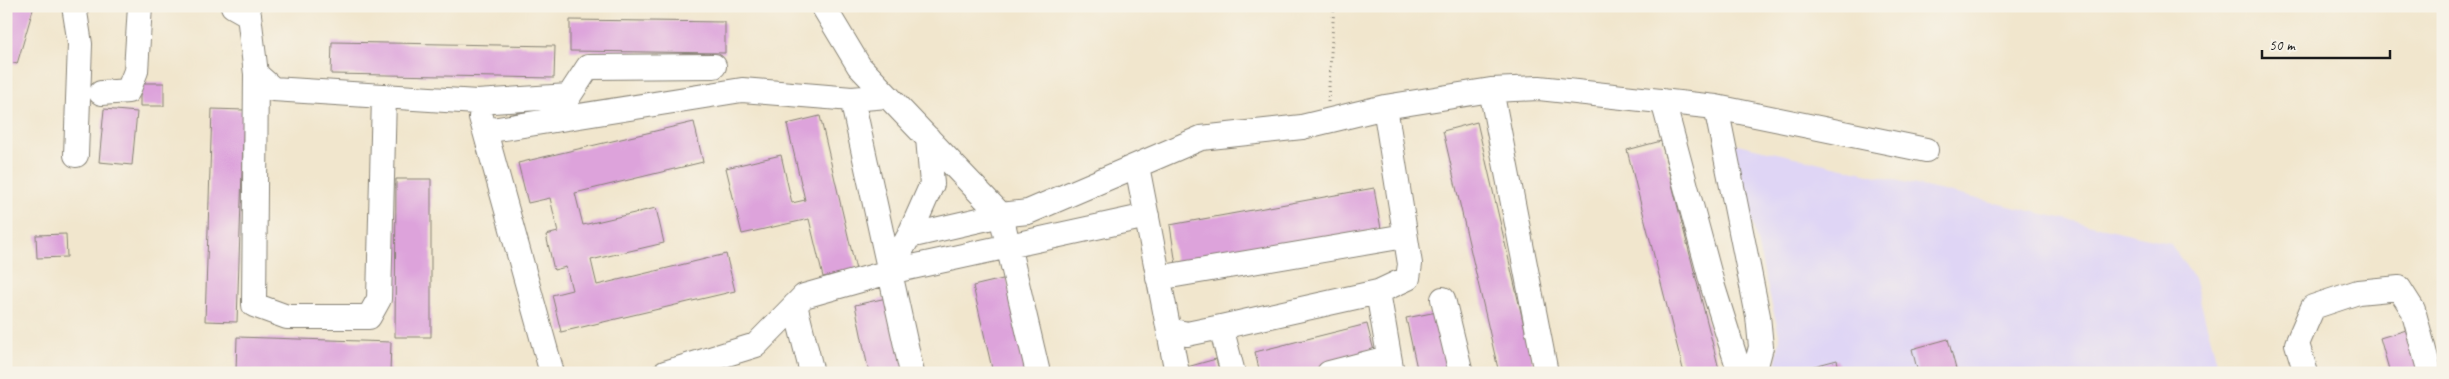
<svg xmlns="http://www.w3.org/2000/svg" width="2449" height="379" font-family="Caveat,sans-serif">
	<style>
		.built { fill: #dfd5f5 }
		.building { fill: #dda3db }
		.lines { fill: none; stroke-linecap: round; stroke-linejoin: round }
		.minor-casing { stroke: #868174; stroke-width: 26 }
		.path { stroke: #868174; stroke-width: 3; stroke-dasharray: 1 4; stroke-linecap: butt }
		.minor { stroke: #fff; stroke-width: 24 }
	</style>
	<rect width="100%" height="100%" fill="#f7f3e8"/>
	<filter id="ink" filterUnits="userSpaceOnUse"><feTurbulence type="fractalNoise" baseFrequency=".02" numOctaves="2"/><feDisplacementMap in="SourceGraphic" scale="10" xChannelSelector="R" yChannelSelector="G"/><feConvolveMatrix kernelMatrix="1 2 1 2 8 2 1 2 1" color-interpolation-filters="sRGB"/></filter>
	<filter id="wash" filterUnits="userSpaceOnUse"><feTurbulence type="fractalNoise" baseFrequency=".0096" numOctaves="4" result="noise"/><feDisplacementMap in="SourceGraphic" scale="20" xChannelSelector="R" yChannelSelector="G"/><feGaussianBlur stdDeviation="1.12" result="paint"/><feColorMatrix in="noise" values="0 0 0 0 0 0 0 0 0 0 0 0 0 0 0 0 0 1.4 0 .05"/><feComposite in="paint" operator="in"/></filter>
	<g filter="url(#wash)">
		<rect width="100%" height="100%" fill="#f1e6cd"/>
		<!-- built -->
		<path class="built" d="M1733 143 2170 243 2194 278 2220 373H1774L1780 338Z"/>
		<g id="blocks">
			<!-- building -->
			<path class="building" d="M6 6H34L17 64 6 61Z
				M570 20 725 22V53L570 51Z
				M332 42 555 46 554 78 331 74Z
				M140 83H164V106H140Z
				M104 109 137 112 132 165 99 162Z
				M212 109 244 110 237 322 205 321Z
				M820 116 856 270 823 277 809 219 742 234 726 168 781 155 792 203 805 200 787 124Z
				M694 122 703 162 575 193 583 225 656 208 664 243 591 260 597 285 726 254 735 291 561 332 552 295 572 290 566 267 554 270 546 235 558 232 550 198 528 203 518 163Z
				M1477 122 1535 373H1499L1443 131Z
				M1661 141 1719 369 1703 373H1684L1627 150Z
				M396 179H431V337H395Z
				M1374 188 1381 229 1176 265 1170 225Z
				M66 234 67 257 37 258 36 235Z
				M1007 278 1029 373H993L973 286Z
				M891 297 907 373H869L855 305Z
				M1437 312 1450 373H1418L1406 318Z
				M1367 324 1375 355 1304 373H1260L1255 352Z
				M2413 328 2425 373H2390L2380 338Z
				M237 337 391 342 390 373 236 371Z
				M1948 339 1957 373H1918L1912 349Z
				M1216 359 1220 373H1189L1187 367Z
				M1837 360 1840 373H1800L1799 370Z"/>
		</g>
	</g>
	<g filter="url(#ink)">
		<use href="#blocks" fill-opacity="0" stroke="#868174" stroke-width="1"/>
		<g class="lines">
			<!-- minor casing -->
			<g class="minor-casing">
				<path id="minor" d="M74 6 80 44 76 155
					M233 6 249 15 256 74 273 89 477 102 569 96 588 67 714 66
					M823 6 859 66 1001 215 1038 373
					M256 74 254 305 287 317H369L379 299 384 96
					M1491 90 1546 373
					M101 93 128 91 136 71 140 6
					M852 99 912 373
					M1663 101 1713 287 1740 373
					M1716 107 1926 150
					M481 117 552 373
					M485 131 742 90 852 99 887 96
					M1137 166 1177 373
					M909 236 932 184 928 138
					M889 272 1147 216
					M1158 278 1405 236
					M1378 292 1392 373
					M1443 299 1461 373
					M795 305 812 373
					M1221 327 1233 373
					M1169 330 1187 334 1221 327 1378 292 1408 278 1410 264 1385 107
					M665 373 756 345 804 296 889 272 909 236 1001 215 1028 212 1201 138 1302 127 1385 107 1491 90 1539 88 1716 107 1758 316 1761 347 1754 373
					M1329 373 1387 358
					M2306 373 2297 344 2313 307 2358 292 2399 288 2413 310 2430 373"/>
			</g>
			<!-- path -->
			<path class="path" d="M1328 102 1334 6"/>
			<!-- minor -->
			<use href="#minor" class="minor"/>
		</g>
	</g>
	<!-- margin -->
	<rect width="2449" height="379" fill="none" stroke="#f7f3e8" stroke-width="25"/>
	<!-- scale -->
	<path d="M2262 50v8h128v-8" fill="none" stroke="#1c1c1c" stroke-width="2.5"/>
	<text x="2269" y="50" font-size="15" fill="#1c1c1c" stroke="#f7f3e8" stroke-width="4" paint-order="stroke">50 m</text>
</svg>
